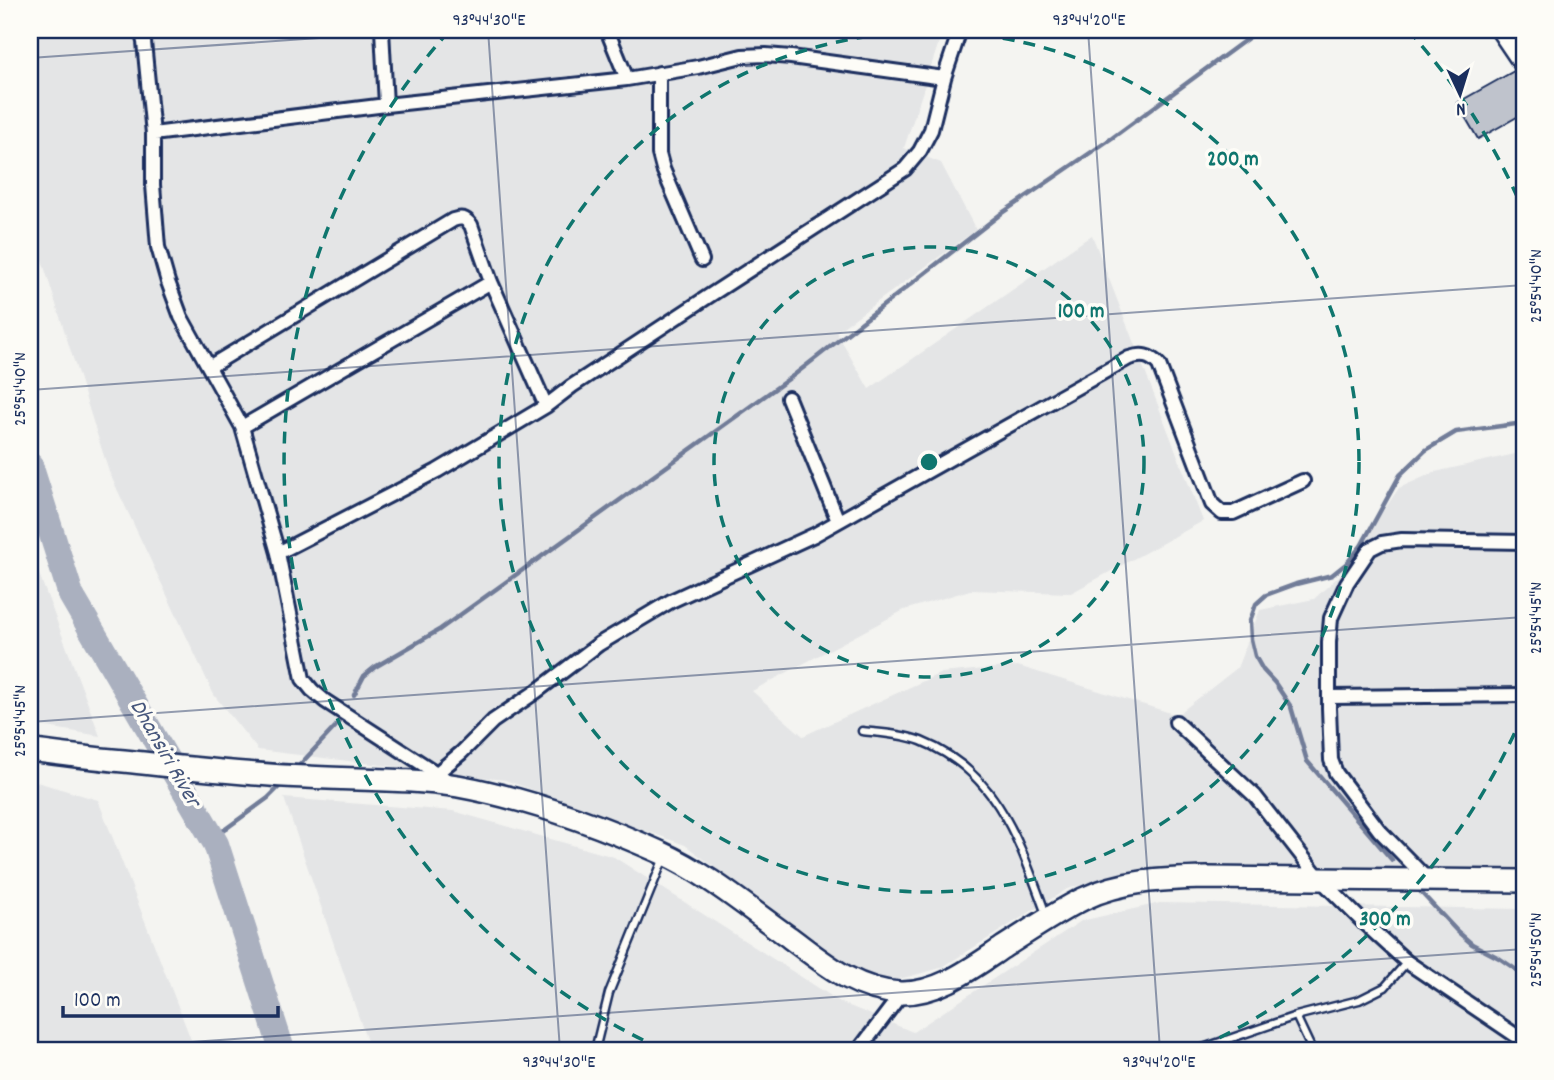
<svg xmlns="http://www.w3.org/2000/svg" width="1554" height="1080" font-family="Dekko,sans-serif">
	<style>
		.built { fill: #e4e5e6 }
		.lines { fill: none; stroke-linecap: round; stroke-linejoin: round }
		.stream { stroke: #717c98; stroke-width: 4.5 }
		.river { stroke: #aab0bf; stroke-width: 26 }
		.building { fill: #bfc3cc; stroke: #1b2f5e; stroke-width: 2 }
		.service-casing { stroke: #1b2f5e; stroke-width: 11 }
		.minor-casing { stroke: #1b2f5e; stroke-width: 18 }
		.secondary-casing { stroke: #1b2f5e; stroke-width: 24 }
		.primary-casing { stroke: #1b2f5e; stroke-width: 26 }
		.service { stroke: #fdfcf7; stroke-width: 6 }
		.minor { stroke: #fdfcf7; stroke-width: 12 }
		.secondary { stroke: #fdfcf7; stroke-width: 19 }
		.primary { stroke: #fdfcf7; stroke-width: 21 }
		.ticks { fill: none; stroke: #1b2f5e; stroke-width: 2; stroke-opacity: 0.45 }
		.ring { fill: none; stroke: #0f766e; stroke-width: 3.5; stroke-dasharray: 12 9 }
		.labels { text-anchor: middle; dominant-baseline: central; stroke-width: 7; stroke-linejoin: round; paint-order: stroke }
		.water-label { font-size: 23px; font-style: italic; fill: #46567b; stroke: #fdfcf7 }
		.centre { fill: #0f766e; stroke: #fdfcf7; stroke-width: 3.5 }
		.ring-label { font-size: 21px; text-anchor: middle; font-weight: bold; fill: #0f766e; stroke: #fdfcf7; stroke-width: 7; stroke-linejoin: round; paint-order: stroke }
		.neatline { fill: none; stroke: #1b2f5e; stroke-width: 2.5 }
		.ticks-label { font-size: 18px; text-anchor: middle; fill: #1b2f5e }
	</style>
	<rect width="100%" height="100%" fill="#f4f4f1"/>
	<filter id="ink" filterUnits="userSpaceOnUse"><feTurbulence type="fractalNoise" baseFrequency=".0143" numOctaves="2"/><feDisplacementMap in="SourceGraphic" scale="14" xChannelSelector="R" yChannelSelector="G"/><feConvolveMatrix kernelMatrix="1 2 1 2 8 2 1 2 1" color-interpolation-filters="sRGB"/></filter>
	<g filter="url(#ink)">
		<!-- built -->
		<path class="built" d="M30 30H943L904 148 941 163 976 230 836 332 869 389 1092 235 1203 521 1071 593 970 590 904 610 752 691 803 736 941 673 1018 666 1177 715 1237 668 1260 610 1314 599 1339 576 1399 488 1435 472 1524 452V870L1136 869 1067 889 941 968 892 981 844 964 685 845 505 780 258 750 214 695 109 472 30 222Z
			M30 550 100 736 30 724Z
			M30 780 98 800 195 1050H30Z
			M284 798 453 811 614 857 842 1003 913 1032 1081 921 1160 903 1524 909V1050H370Z"/>
		<g class="lines">
			<!-- stream -->
			<path class="stream" d="M354 695 364 676 375 667 439 630 794 375 1002 213 1112 138 1259 30
				M295 770 336 726 341 718
				M213 838 268 798 282 784
				M1392 860 1307 761 1291 707 1275 683 1263 670 1255 656 1251 639 1250 621 1256 604 1266 595 1296 584 1332 575 1347 563 1361 546 1400 475 1426 450 1456 432 1524 423
				M1415 886 1457 931 1472 944 1499 958 1524 975"/>
			<!-- river -->
			<path class="river" d="M30 465 71 595 216 844 282 1050"/>
		</g>
		<!-- building -->
		<path class="building" d="M1514 71 1524 86V113L1478 139 1457 103Z"/>
		<g class="lines">
			<!-- service casing -->
			<g class="service-casing">
				<path id="service" d="M862 731C881 733 903 734 921 741 998 772 1019 842 1046 914
					M1296 1016 1312 1050
					M595 1050 609 993 663 860
					M1197 1050 1296 1016 1359 1000 1385 987 1407 962"/>
			</g>
			<!-- minor casing -->
			<g class="minor-casing">
				<path id="minor" d="M141 30 144 42 153 134V185L158 247 168 282 181 317 242 427 278 553 303 679 312 690 325 701 444 778
					M382 30 386 105
					M607 30 627 79
					M659 73V154L663 169 702 260
					M153 134 386 105 627 79 698 67 742 56 766 55 791 57 944 78
					M209 367 453 220C462 217 465 218 471 225L491 282 546 406
					M788 398 838 521
					M242 427 491 282
					M278 553 437 471 546 406 572 386 709 296 905 169 920 151 931 130 944 78 960 30
					M1329 697 1524 695
					M1176 722 1255 796 1320 879 1363 922 1407 962 1524 1041
					M437 773 461 753 493 721 537 691 599 644 671 601 814 535 1129 358C1142 354 1150 355 1159 365L1212 504 1222 513H1233L1303 481
					M1429 881 1379 830 1336 773 1331 760 1329 708V642L1331 618 1347 583 1370 549 1382 543 1402 540 1524 542
					M859 1050 902 993"/>
			</g>
			<!-- secondary casing -->
			<g class="secondary-casing">
				<path id="secondary" d="M1501 30 1524 64"/>
			</g>
			<!-- primary casing -->
			<g class="primary-casing">
				<path id="primary" d="M30 750C67 756 105 759 143 763 197 769 252 775 307 777 357 780 408 778 458 786 529 799 597 824 662 853 708 874 748 908 789 937 824 963 854 990 900 993 938 994 972 968 1002 948 1029 931 1055 913 1083 899 1122 880 1165 879 1207 878L1524 881"/>
			</g>
			<!-- service -->
			<use href="#service" class="service"/>
			<!-- minor -->
			<use href="#minor" class="minor"/>
			<!-- secondary -->
			<use href="#secondary" class="secondary"/>
			<!-- primary -->
			<use href="#primary" class="primary"/>
		</g>
	</g>
	<!-- ticks -->
	<path class="ticks" d="M488 30 560 1050M1088 30 1160 1050M30 58 435 30M30 390 1524 285M30 722 1524 617M75 1050 1524 949"/>
	<!-- distance rings -->
	<g class="ring">
		<circle cx="929" cy="462" r="215"/>
		<circle cx="929" cy="462" r="430"/>
		<path d="M1523 714A645 645 0 0 1 1196 1049M662 1049A645 645 0 0 1 450 30M1408 30A645 645 0 0 1 1523 210"/>
	</g>
	<g class="labels">
		<!-- water labels -->
		<g class="water-label">
			<text transform="translate(164 754) rotate(60)">Dhansiri River</text>
		</g>
	</g>
	<circle cx="929" cy="462" r="10" class="centre"/>
	<g class="ring-label">
		<text x="1233" y="165">200 m</text>
		<text x="1081" y="317">100 m</text>
		<text x="1385" y="925">300 m</text>
	</g>
	<!-- margin -->
	<rect width="1554" height="1080" fill="none" stroke="#fdfcf7" stroke-width="77"/>
	<!-- north arrow -->
	<g transform="translate(1460 94) rotate(176)" stroke="#fdfcf7" stroke-width="5" paint-order="stroke">
	<path d="M0-5L12 26L0 18L-12 26Z" fill="#1b2f5e"/>
	<text y="-10" font-size="19" font-weight="bold" text-anchor="middle" fill="#1b2f5e">N</text>
	</g>
	<!-- scale -->
	<path d="M63 1006v10h215v-10" fill="none" stroke="#1b2f5e" stroke-width="3.5"/>
	<text x="74" y="1006" font-size="21" fill="#1b2f5e" stroke="#fdfcf7" stroke-width="5" paint-order="stroke">100 m</text>
	<rect x="38" y="38" width="1478" height="1004" class="neatline"/>
	<g class="ticks-label">
		<text x="489" y="25">93°44'30"E</text>
		<text x="1089" y="25">93°44'20"E</text>
		<text transform="translate(1535 286) rotate(-90)" y="6">25°54'40"N</text>
		<text transform="translate(19 389) rotate(-90)" y="6">25°54'40"N</text>
		<text transform="translate(1535 618) rotate(-90)" y="6">25°54'45"N</text>
		<text transform="translate(19 721) rotate(-90)" y="6">25°54'45"N</text>
		<text transform="translate(1535 950) rotate(-90)" y="6">25°54'50"N</text>
		<text x="559" y="1067">93°44'30"E</text>
		<text x="1159" y="1067">93°44'20"E</text>
	</g>
</svg>
